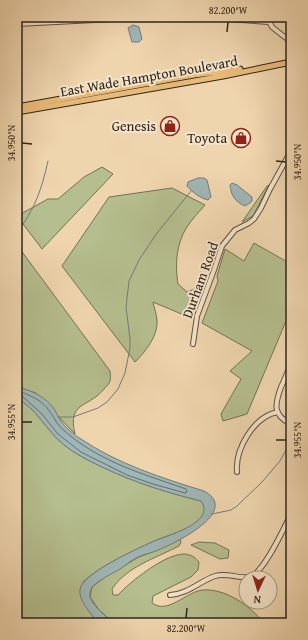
<svg xmlns="http://www.w3.org/2000/svg" width="308" height="640" font-family="'Gentium Book Plus',serif">
	<style>
		.green { fill: #b5be8e; stroke: #727255 }
		.water { fill: #9fb6b6; stroke: #727c78 }
		.lines { fill: none; stroke-linecap: round; stroke-linejoin: round }
		.shore { stroke: #676e69; stroke-width: 1 }
		.stream { stroke: #727c78; stroke-width: 1 }
		.minor-casing { stroke: #5f5140; stroke-width: 6 }
		.major-casing { stroke: #2f251c; stroke-width: 7 }
		.minor { stroke: #f5e4ca; stroke-width: 4 }
		.major { stroke: #e8ba77; stroke-width: 5 }
		.ticks { fill: none; stroke: #2f251c; stroke-width: 1.5 }
		.labels { text-anchor: middle; dominant-baseline: central; stroke-width: 4; stroke-linejoin: round; paint-order: stroke }
		.street-label { font-size: 14px; fill: #2f251c; stroke: #f5e4ca }
		.poi-label { font-size: 14px; fill: #2f251c; stroke: #f5e4ca; text-anchor: end }
		.neatline { fill: none; stroke: #2f251c; stroke-width: 1.5 }
		.ticks-label { font-size: 10px; text-anchor: middle; fill: #2f251c }
	</style>
	<rect width="100%" height="100%" fill="#efd5ae"/>
	<filter id="stains"><feTurbulence type="fractalNoise" baseFrequency=".005" numOctaves="4"/><feColorMatrix values="0 0 0 0 .2 0 0 0 0 .09 0 0 0 0 .02 0 0 0 .5 -.17"/></filter>
	<radialGradient id="worn" r=".72"><stop offset=".6" stop-color="#630" stop-opacity="0"/><stop offset="1" stop-color="#630" stop-opacity=".3"/></radialGradient>
	<!-- green -->
	<path class="green" d="M102 167 113 174 42 249 17 216 48 199H58L84 177Z
		M269 185 253 216 242 222 267 186Z
		M172 188 205 205C199 212 192 219 187 227 176 244 175 265 178 284L187 292 204 285 191 318 153 302C154 308 157 315 157 321 158 336 145 352 135 362L62 266 109 197Z
		M254 243 291 264V309L247 414 223 421 221 414 241 379 230 371 252 351 202 323 218 281 217 276 225 249 244 261Z
		M17 245 110 371C110 374 111 378 110 381 109 384 106 387 104 389 89 408 67 401 75 434L36 393 17 387Z
		M17 398C37 409 46 430 63 444 75 454 88 460 102 467 136 483 165 492 201 501 204 505 206 510 203 515 194 530 166 535 152 542 129 553 101 565 83 582L96 621 98 623H28L17 616Z
		M180 539 181 542 179 546C156 558 126 567 112 589L113 595H118C131 581 164 555 183 554 190 554 195 557 199 562L198 570 191 577 153 596 152 603C168 615 187 591 203 590 224 588 252 606 263 623H114L99 610 90 597 92 587 105 577 139 557 160 549Z
		M199 542 215 543 229 550 228 558 220 559 191 545Z"/>
	<!-- water -->
	<path class="water" d="M133 25 139 27 142 39 139 42H132L128 28Z
		M198 178H204L207 180 211 197 208 200C200 198 192 192 187 186L188 182Z
		M232 183 237 185 252 197V201L250 203 245 206C235 202 231 195 230 185Z
		M17 387C30 390 42 395 51 405 56 410 57 416 61 421 65 427 74 435 81 439 118 464 162 478 204 491 241 511 176 543 158 550 152 553 144 554 138 557 131 560 126 565 120 569 110 575 100 579 92 587 91 590 89 594 90 597 93 607 106 616 114 623H98L96 621C90 612 78 600 80 589 83 573 137 549 152 542 165 536 217 523 201 501 165 492 136 483 102 467 88 460 75 454 63 444 46 430 37 409 17 398Z"/>
	<g class="lines">
		<!-- shore -->
		<path class="shore" d="M24 393C43 401 47 406 57 423 62 430 71 436 77 441 110 465 149 476 186 489L187 492 185 493 153 484 127 475 81 452 58 434 42 414 22 396V394Z"/>
		<!-- stream -->
		<path class="stream" d="M17 232C35 210 42 188 48 161
			M59 417H73L98 408 107 402 118 389 125 373 130 348V339L126 307 129 281 139 260 157 233 191 191
			M212 514 231 510 237 506 262 482 280 461 287 448V430"/>
		<!-- minor casing -->
		<g class="minor-casing">
			<path id="minor" d="M198 17 269 22
				M267 17 272 27 291 42
				M17 24 153 17
				M193 344 197 316 214 270 222 246 235 230 249 223 254 219 261 208 270 189 291 151
				M291 363C288 371 285 379 281 387 275 404 272 415 291 424
				M237 472C235 449 254 416 278 412
				M170 595C188 594 200 581 215 576 227 572 238 579 249 577 263 575 284 528 291 514"/>
		</g>
		<!-- major casing -->
		<g class="major-casing">
			<path id="major" d="M17 107 194 75 240 69
				M17 112 223 76 291 62"/>
		</g>
		<!-- minor -->
		<use href="#minor" class="minor"/>
		<!-- major -->
		<use href="#major" class="major"/>
	</g>
	<!-- ticks -->
	<path class="ticks" d="M227 32 228 22M22 143 32 144M276 161 286 162M22 422H32M276 440H286M186 618 187 608"/>
	<!-- icons -->
	<defs>
		<g id="shop-ring" transform="scale(1)"><circle r="9.5" fill="#f5e4ca" stroke="#8f2418" stroke-width="1.5"/><path d="M-5-2.5h2.3a2.7 3.5 0 0 1 5.4 0H5L5.5 6h-11ZM-1.5-2.5h3a1.5 2.3 0 0 0-3 0Z" fill="#8f2418"/></g>
	</defs>
	<g fill-rule="evenodd">
		<use href="#shop-ring" x="170" y="126"/>
		<use href="#shop-ring" x="241" y="138"/>
	</g>
	<g class="labels">
		<!-- street labels -->
		<g class="street-label">
			<text transform="translate(149 76) rotate(-10)">East Wade Hampton Boulevard</text>
			<text transform="translate(200 280) rotate(-70)">Durham Road</text>
		</g>
		<!-- poi labels -->
		<g class="poi-label">
			<text x="156" y="126">Genesis</text>
			<text x="227" y="138">Toyota</text>
		</g>
	</g>
	<!-- margin -->
	<rect width="308" height="640" fill="none" stroke="#efd5ae" stroke-width="44"/>
	<!-- north arrow -->
	<g transform="translate(258 590) rotate(184)"><circle r="19" fill="#f5e4ca" stroke="#a69884"/>
	<path d="M0-3L7 15L0 10L-7 15Z" fill="#8f2418"/>
	<text y="-6" font-size="11" font-weight="bold" text-anchor="middle" fill="#2f251c">N</text>
	</g>
	<rect x="22" y="22" width="264" height="596" class="neatline"/>
	<g class="ticks-label">
		<text x="228" y="14">82.200°W</text>
		<text transform="translate(11 143) rotate(-90)" y="4">34.950°N</text>
		<text transform="translate(297 162) rotate(-90)" y="4">34.950°N</text>
		<text transform="translate(11 422) rotate(-90)" y="4">34.955°N</text>
		<text transform="translate(297 440) rotate(-90)" y="4">34.955°N</text>
		<text x="186" y="632">82.200°W</text>
	</g>
	<rect width="100%" height="100%" filter="url(#stains)"/>
	<rect width="100%" height="100%" fill="url(#worn)"/>
</svg>
